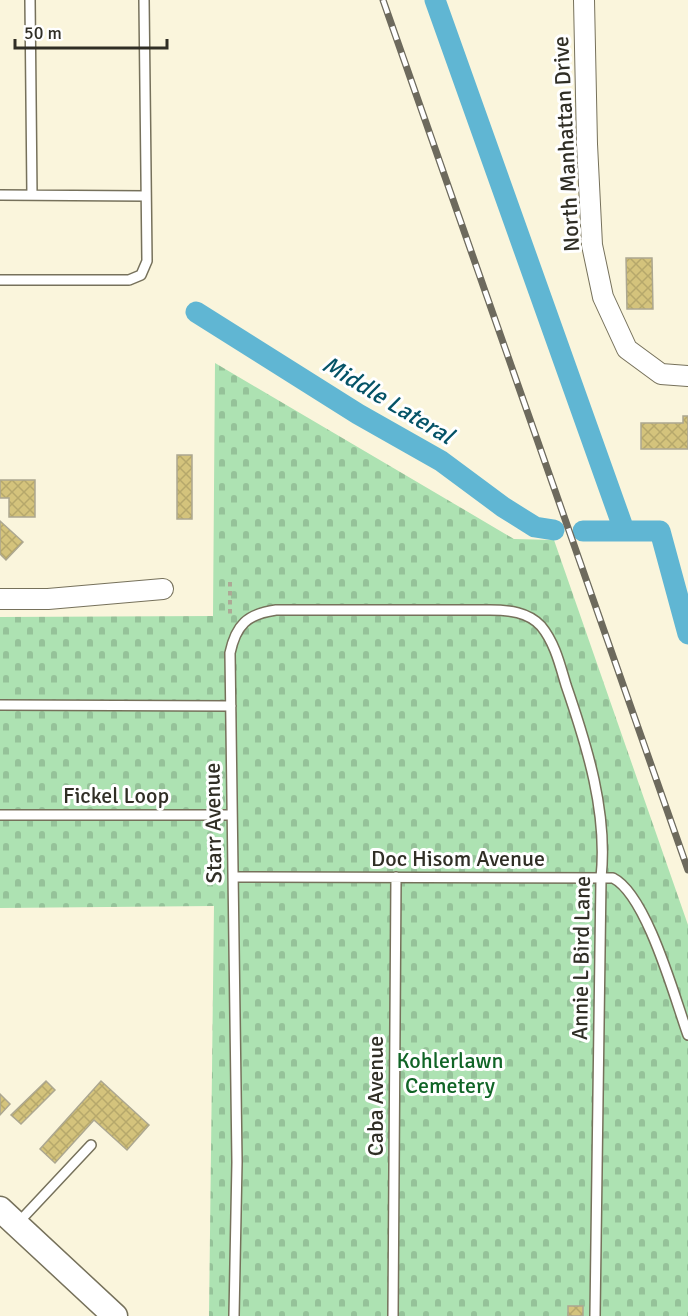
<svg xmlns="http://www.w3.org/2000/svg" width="688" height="1316" font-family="Signika,sans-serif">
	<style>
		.cemetery { fill: url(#cemetery-stones) }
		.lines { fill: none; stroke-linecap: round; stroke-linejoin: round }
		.canal { stroke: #60b6d3; stroke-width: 21 }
		.building { fill: url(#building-cross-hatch); stroke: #aca790; stroke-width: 1.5 }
		.service-casing { stroke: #76715b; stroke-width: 12 }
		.minor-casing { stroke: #76715b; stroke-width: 22 }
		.tertiary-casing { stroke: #76715b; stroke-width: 27 }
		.path { stroke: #ada996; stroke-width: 4; stroke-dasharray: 4.5 4.5; stroke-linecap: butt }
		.service { stroke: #fff; stroke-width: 9 }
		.minor { stroke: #fff; stroke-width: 20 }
		.tertiary { stroke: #fff; stroke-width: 24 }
		.rail-casing { stroke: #6d6a5d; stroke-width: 7 }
		.rail { stroke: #fff; stroke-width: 4.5; stroke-dasharray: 14; stroke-linecap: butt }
		.labels { text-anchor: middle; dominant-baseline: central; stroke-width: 6; stroke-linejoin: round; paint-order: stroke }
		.street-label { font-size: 22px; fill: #302e25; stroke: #fff }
		.park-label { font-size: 22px; fill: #106426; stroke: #fff }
		.water-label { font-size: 24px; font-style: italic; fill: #055367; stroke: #fff }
	</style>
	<defs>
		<pattern id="cemetery-stones" width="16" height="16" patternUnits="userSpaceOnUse" patternTransform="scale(1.5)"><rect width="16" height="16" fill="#ade2b2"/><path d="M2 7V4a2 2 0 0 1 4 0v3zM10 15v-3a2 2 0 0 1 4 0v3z" fill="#95c299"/></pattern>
		<pattern id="building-cross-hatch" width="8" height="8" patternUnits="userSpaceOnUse" patternTransform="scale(1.5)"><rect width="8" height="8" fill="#d4c37c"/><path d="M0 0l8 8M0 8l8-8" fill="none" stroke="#b6a86b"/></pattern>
	</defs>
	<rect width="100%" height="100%" fill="#faf5dc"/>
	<!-- cemetery -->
	<path class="cemetery" d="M215 363 514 539 554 540 688 925V1316H209L214 906 0 908V617L213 616Z"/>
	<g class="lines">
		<!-- canal -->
		<path class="canal" d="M435 0 624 530
			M196 312 358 414 441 461 503 507 535 527 554 530
			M583 531H660L688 634"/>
	</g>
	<!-- building -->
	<path class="building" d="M626 258H652L653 309H627Z
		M683 416H688V449H641V423H683Z
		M177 455H192V519H177Z
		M0 480H35V517H9V498H0Z
		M0 521 23 542 6 560 0 554Z
		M46 1081 55 1090 21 1124 11 1115Z
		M101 1081 149 1125 127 1150 94 1120 55 1163 40 1149Z
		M0 1094 10 1104 0 1115Z
		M568 1306H583V1316H568Z"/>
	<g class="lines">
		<!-- service casing -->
		<g class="service-casing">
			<path id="service" d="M30 0 32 195
				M0 195 146 196
				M0 280H129L141 275 147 261 144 0
				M0 705 231 706
				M0 815H232
				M233 877 613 878C647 895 675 999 688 1035
				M17 1224 91 1145
				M234 1316 237 1162 230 653C236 625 247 614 276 610H490C509 610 528 612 541 626 555 643 560 665 566 685 587 746 608 813 601 878L595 1316
				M393 1316 396 877"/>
		</g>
		<!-- minor casing -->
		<g class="minor-casing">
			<path id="minor" d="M584 0 587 144 592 245 603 297 627 349 661 374 688 376
				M0 599H48L163 589"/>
		</g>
		<!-- tertiary casing -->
		<g class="tertiary-casing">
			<path id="tertiary" d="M0 1209 115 1316"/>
		</g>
		<!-- path -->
		<path class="path" d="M230 582V618"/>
		<!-- service -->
		<use href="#service" class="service"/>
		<!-- minor -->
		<use href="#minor" class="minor"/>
		<!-- tertiary -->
		<use href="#tertiary" class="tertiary"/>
		<!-- rail casing -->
		<g class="rail-casing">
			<path id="rail" d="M383 0 688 870"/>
		</g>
		<!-- rail -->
		<use href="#rail" class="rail"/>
	</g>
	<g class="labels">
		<!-- street labels -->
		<g class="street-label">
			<text transform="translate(566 144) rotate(-93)">North Manhattan Drive</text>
			<text x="116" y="795">Fickel Loop</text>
			<text transform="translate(213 823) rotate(-91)">Starr Avenue</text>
			<text x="458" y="858">Doc Hisom Avenue</text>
			<text transform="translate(581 958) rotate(-89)">Annie L Bird Lane</text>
			<text transform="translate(375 1096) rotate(-90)">Caba Avenue</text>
		</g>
		<!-- park labels -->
		<g class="park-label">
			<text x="450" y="1060">Kohlerlawn<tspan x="450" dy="25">Cemetery</tspan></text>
		</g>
		<!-- water labels -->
		<g class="water-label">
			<text transform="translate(388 400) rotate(31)">Middle Lateral</text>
		</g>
	</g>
	<!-- scale -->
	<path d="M15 39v9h152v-9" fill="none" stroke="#302e25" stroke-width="3"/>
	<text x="24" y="39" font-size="18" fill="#302e25" stroke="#ffffff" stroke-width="4.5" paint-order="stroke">50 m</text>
</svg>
